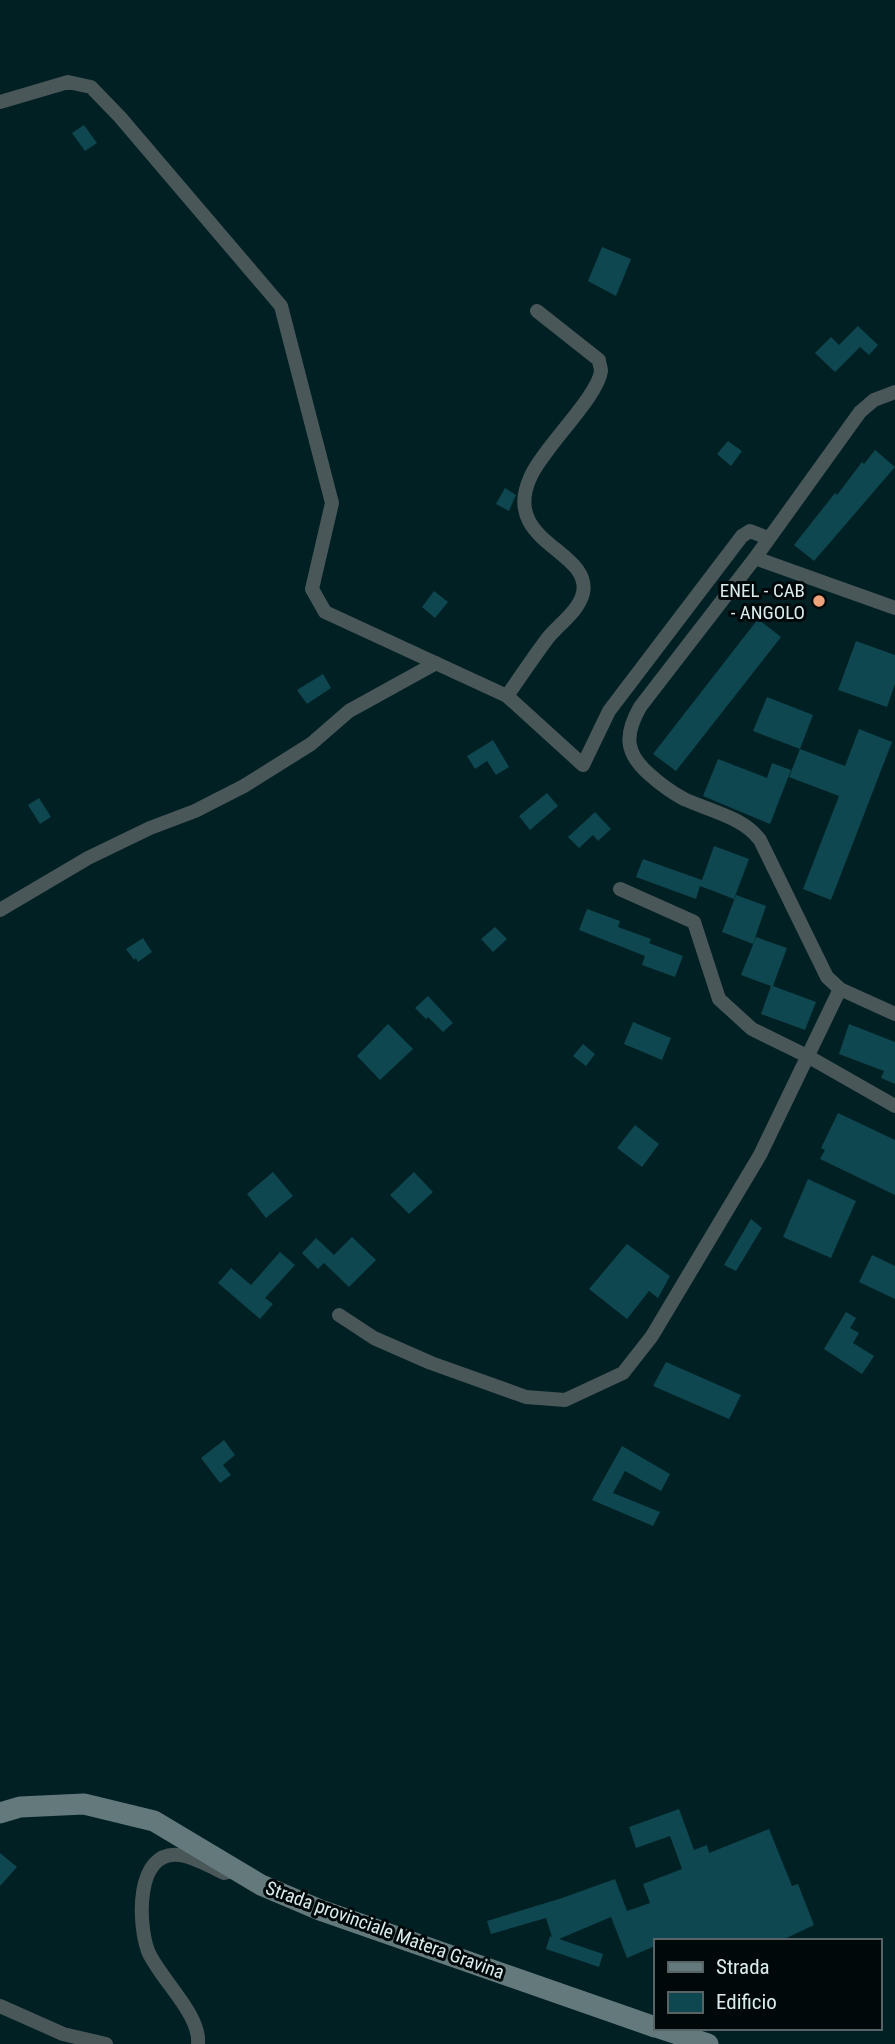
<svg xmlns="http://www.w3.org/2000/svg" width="895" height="2044" font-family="'Roboto Condensed',sans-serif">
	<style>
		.building { fill: #0e474f }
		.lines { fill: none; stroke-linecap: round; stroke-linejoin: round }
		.street { stroke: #495759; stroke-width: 14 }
		.secondary { stroke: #63797c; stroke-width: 21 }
		.poi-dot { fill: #f0a27a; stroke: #000809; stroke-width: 2.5 }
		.labels { text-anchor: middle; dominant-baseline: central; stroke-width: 6; stroke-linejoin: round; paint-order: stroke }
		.poi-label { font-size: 19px; fill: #dbecef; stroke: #000809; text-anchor: end }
		.street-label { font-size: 19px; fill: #dbecef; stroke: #000809 }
	</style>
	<rect width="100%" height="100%" fill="#002024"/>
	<!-- building -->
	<path class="building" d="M84 125 97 143 85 151 72 133Z
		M602 247 631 259 616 296 588 281Z
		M858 326 878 345 869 355 860 347 835 372 815 353 831 337 839 345Z
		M728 441 742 451 731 466 717 454Z
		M875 450 895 467 814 561 794 545 835 493 837 495 862 462 864 464Z
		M505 488 516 495 509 511 496 504Z
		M434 591 448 602 435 618 422 607Z
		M758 619 781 637 676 771 653 754Z
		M856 641 895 655V684L887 707 838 690Z
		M323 674 331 688 307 704 297 690Z
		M767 697 813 715 800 749 753 731Z
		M859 729 892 742 831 900 803 889 839 796 789 777 800 749 845 766Z
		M493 740 509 767 496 775 487 761 475 769 467 756Z
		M718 759 767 778 772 763 791 770 770 824 703 796Z
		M547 793 558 806 530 830 519 816Z
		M39 798 51 817 40 824 28 805Z
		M595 812 611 829 598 841 593 835 579 848 568 837Z
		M714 846 749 859 734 899 700 886 696 899 636 877 643 859 702 880Z
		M736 895 766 906 753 944 722 932Z
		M587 909 620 921 618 927 651 939 649 943 683 956 675 977 642 965 645 956 579 930Z
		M495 927 507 939 493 952 481 939Z
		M756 937 787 948 773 986 816 1002 805 1030 761 1014 771 986 741 975Z
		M143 938 152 952 138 962 136 958 134 960 126 949Z
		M428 996 453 1023 443 1032 428 1017 426 1019 415 1008Z
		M633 1022 671 1038 662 1060 624 1044Z
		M388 1024 413 1049 380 1080 357 1056Z
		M849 1024 895 1042V1084L881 1078 884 1071 839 1054Z
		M583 1044 595 1054 586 1066 573 1056Z
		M838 1113 895 1140V1195L820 1159 825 1150 821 1148Z
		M635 1125 659 1144 642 1167 617 1148Z
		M273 1172 293 1196 266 1218 247 1194Z
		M414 1172 433 1192 409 1214 390 1195Z
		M808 1179 856 1201 831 1258 783 1237Z
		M751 1219 762 1228 736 1271 724 1265Z
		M352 1237 376 1260 349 1287 324 1263 318 1269 302 1253 316 1238 334 1255Z
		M627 1244 670 1276 658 1298 649 1291 627 1319 589 1289Z
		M280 1252 295 1265 265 1298 273 1304 260 1319 218 1283 231 1268 251 1285Z
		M872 1255 895 1266V1299L859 1282Z
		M846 1312 856 1318 850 1328 859 1333 853 1343 874 1356 862 1374 824 1349Z
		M666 1362 741 1395 729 1419 653 1386Z
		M224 1440 235 1455 223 1465 231 1475 220 1483 201 1458Z
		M622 1446 670 1474 661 1491 625 1471 613 1493 660 1512 653 1526 592 1500Z
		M679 1809 694 1850 707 1845 709 1853 769 1829 792 1886 798 1884 814 1925 780 1941H655V1946L627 1958 611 1917 559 1939 603 1954 599 1967 546 1949 550 1936 552 1937 546 1918 491 1934 487 1921 562 1898 615 1879 627 1911 650 1903 643 1884 682 1869 670 1836 636 1848 629 1827Z
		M0 1853 17 1867 0 1886Z"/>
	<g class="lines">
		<!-- street -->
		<path class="street" d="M0 102 68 82 91 87 120 117 281 306 332 503 312 589 325 612 507 696 583 765 609 711 742 536 750 531 768 538
			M895 392 874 400 860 412 755 558 640 707C625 734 624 752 649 774 660 784 671 792 684 799 710 811 743 817 760 840L827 977 840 989 895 1014
			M755 558 895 608
			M507 696C520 677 533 658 547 639 558 625 579 611 583 593 592 550 501 543 530 478 542 449 598 397 601 371 601 367 599 364 599 360L537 311
			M620 889 694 922 719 999 752 1029 809 1057 895 1106
			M0 910 88 858 150 828 195 811 244 786 311 744 349 711 436 663
			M339 1315 374 1338 431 1363 526 1397 565 1400 623 1373 652 1336 760 1155 840 989
			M0 2006 63 2034 106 2044
			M198 2044C201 2014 159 1978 148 1951 138 1924 135 1850 179 1855 193 1856 211 1867 224 1873L229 1872"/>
		<!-- secondary -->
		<path class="secondary" d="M0 1813 20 1807 84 1804 154 1821 261 1885 320 1910 655 2027
			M659 2028 708 2044"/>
	</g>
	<!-- markers -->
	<circle class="poi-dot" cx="819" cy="601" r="7"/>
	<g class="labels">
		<!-- poi labels -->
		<g class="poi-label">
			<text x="805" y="590">ENEL - CAB<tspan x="805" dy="22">- ANGOLO</tspan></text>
		</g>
		<!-- street labels -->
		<g class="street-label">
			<text transform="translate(385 1930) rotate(20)">Strada provinciale Matera Gravina</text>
		</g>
	</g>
	<!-- legend -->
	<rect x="654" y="1939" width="228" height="91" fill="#000809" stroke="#586365" stroke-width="2"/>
	<rect x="668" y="1962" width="35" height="10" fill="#63797c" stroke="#586365" stroke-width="2"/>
	<text x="716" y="1974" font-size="21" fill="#dbecef">Strada</text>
	<rect x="668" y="1992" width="35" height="21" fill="#0e474f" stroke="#586365" stroke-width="2"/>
	<text x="716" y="2009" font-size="21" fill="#dbecef">Edificio</text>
</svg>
